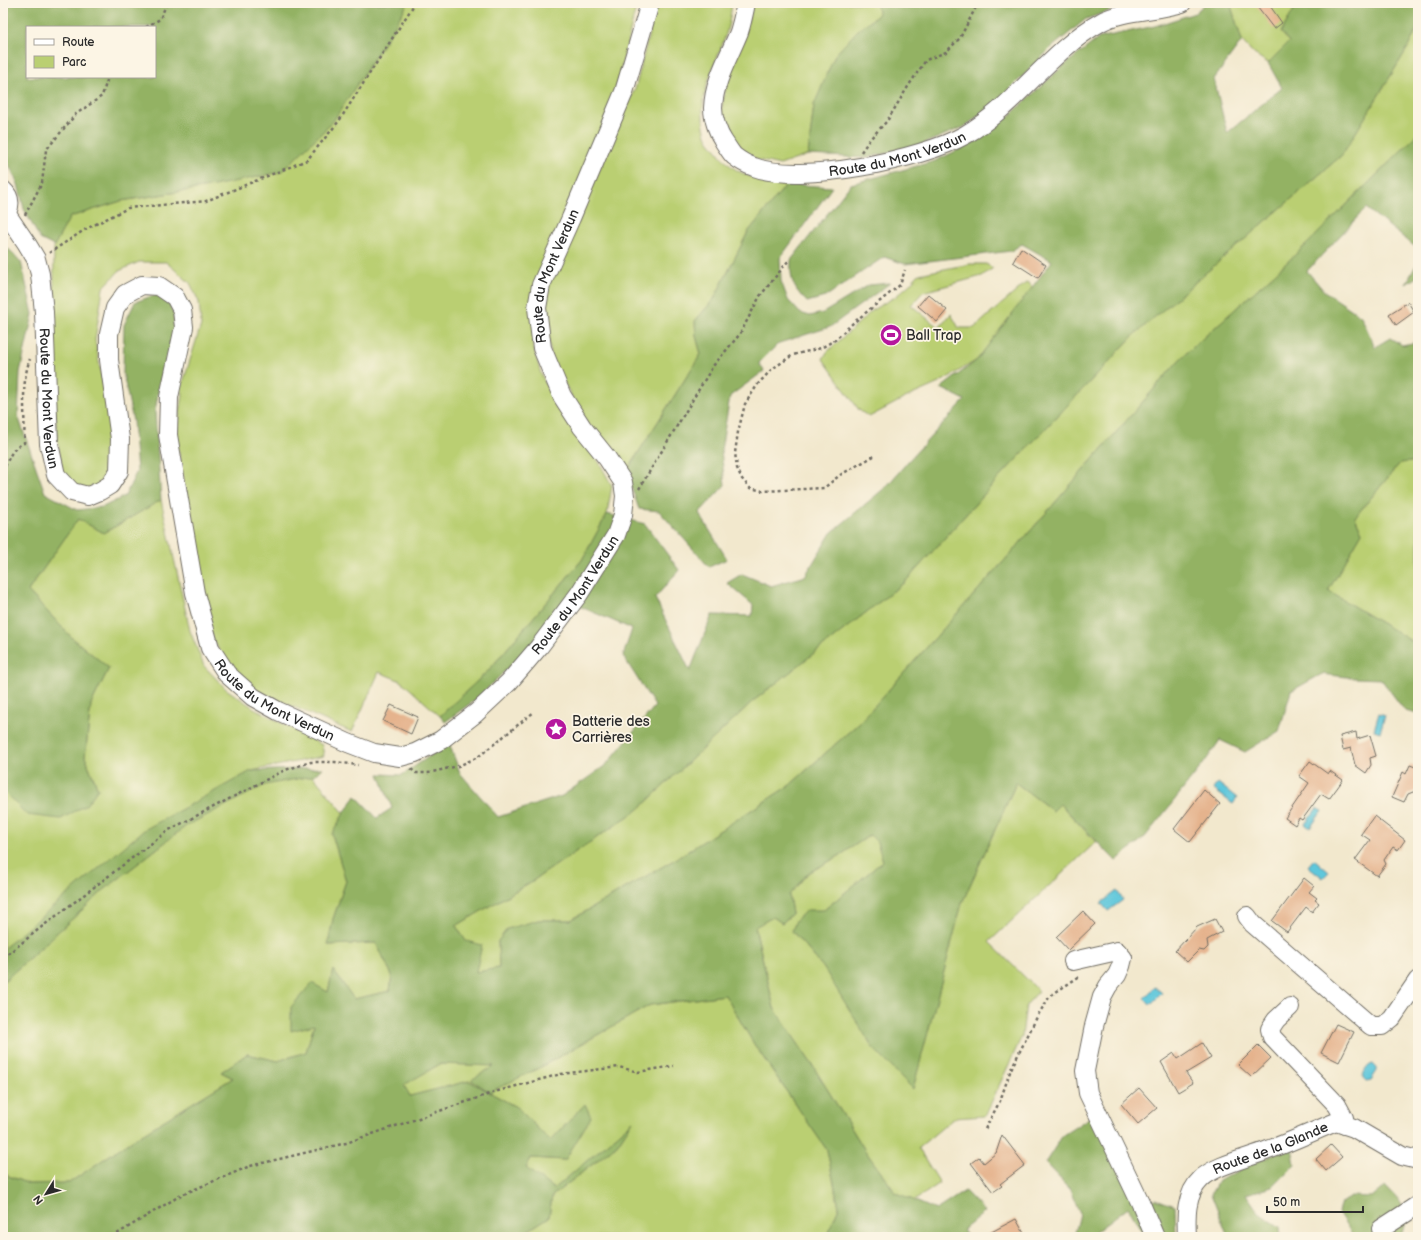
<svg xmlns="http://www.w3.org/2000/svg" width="1421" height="1240" font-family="'Balsamiq Sans',sans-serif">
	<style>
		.green { fill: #bacf72; stroke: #727d4e }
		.forest { fill: #93b264; stroke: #5f6e48; fill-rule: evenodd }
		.water { fill: #5fc7db; stroke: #457983 }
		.building { fill: #e5b38d }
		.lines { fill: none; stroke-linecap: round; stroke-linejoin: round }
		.minor-casing { stroke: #716d64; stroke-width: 20 }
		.path { stroke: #716d64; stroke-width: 2.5; stroke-dasharray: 3 3; stroke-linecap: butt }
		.minor { stroke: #fff; stroke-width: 18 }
		.labels { text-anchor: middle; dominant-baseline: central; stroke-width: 3.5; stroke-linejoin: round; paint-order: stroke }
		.street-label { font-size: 14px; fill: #2b2b2b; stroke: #fcf5e5 }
		.poi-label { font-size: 14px; fill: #2b2b2b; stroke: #fcf5e5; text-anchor: start }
	</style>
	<rect width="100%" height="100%" fill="#fcf5e5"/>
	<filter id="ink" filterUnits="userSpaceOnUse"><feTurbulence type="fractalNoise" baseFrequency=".025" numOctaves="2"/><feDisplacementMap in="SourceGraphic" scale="8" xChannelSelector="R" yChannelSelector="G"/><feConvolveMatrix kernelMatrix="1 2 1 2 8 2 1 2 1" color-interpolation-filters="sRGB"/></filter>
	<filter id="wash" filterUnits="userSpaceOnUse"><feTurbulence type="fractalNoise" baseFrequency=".012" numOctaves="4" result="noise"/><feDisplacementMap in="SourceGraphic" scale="16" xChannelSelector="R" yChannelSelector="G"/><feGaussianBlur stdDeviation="0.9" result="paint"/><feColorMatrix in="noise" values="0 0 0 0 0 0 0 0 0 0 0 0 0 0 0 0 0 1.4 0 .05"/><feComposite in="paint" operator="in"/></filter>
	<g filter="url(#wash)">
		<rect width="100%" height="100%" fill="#f2e8cd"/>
		<!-- green -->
		<path class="green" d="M408 3H637L618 81 603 126 537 279 533 346 541 374 553 400 574 433 599 462 612 486 607 514 582 560 489 670 440 716 401 681 379 672 352 732 257 691 232 671 213 640 196 564 176 434 183 395 181 389 201 325 199 302 190 283 166 262H139L119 271 103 288 95 340 112 434 114 469 106 482 89 491 75 486 62 472 57 436 53 379 54 246 70 217 121 201 209 187 391 32Z
			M658 3H732C731 11 730 19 728 27 718 64 694 94 706 135 708 141 714 147 718 152 733 175 761 182 787 184L748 232 714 299 695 321 696 336 701 354 626 472 586 422 552 361 544 310 549 284 636 86 652 21Z
			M754 3H877L879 15 858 30 814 105 808 155 780 165 758 160 739 151 725 129 721 112 725 91 729 72Z
			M1230 3H1298L1281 32 1289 42 1268 63 1254 54 1242 41Z
			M1418 27V134L1306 245 1180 359 1013 551 860 722 790 785 679 857 571 920H538L498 941 499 968 475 973 466 942 456 926 534 880 639 809 752 702 906 581 996 481 1133 336 1342 155 1407 49Z
			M970 264H986L993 268 982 276 923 292 911 305 939 328 951 314 959 328H974L1027 282 1033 287 977 360 939 383 905 398 869 417 859 410 823 359 827 352 874 309 895 297 909 285 919 274Z
			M1418 461V645L1328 591 1362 533 1355 517 1400 463Z
			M161 500 190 631 204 666 226 689 254 708 322 745 324 756 251 771 36 921 3 949V791L27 815 98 789 85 757 91 704 109 668 73 639 28 591 78 519 104 533Z
			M313 776 344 813 332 834 346 881 333 919 328 945 376 943 392 975 390 991 354 999 333 970 328 992 314 1025 306 1052 278 1061 247 1054 221 1072 233 1078 129 1142 69 1183 29 1184 3 1174V982L104 890 186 826 265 784Z
			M1016 783 1053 811 1060 804 1096 842 989 942 1039 991 1026 1005 1022 1036 985 1116 954 1118 918 1148 940 1183 914 1201 895 1192 866 1152 811 1063 774 1008 755 926 773 917 782 923 792 914 789 895 808 873 839 856 870 835 877 842 883 861 824 910 792 931 823 967 913 1088 962 903Z
			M725 995 754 1044 827 1150 839 1207 826 1237H518L549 1217 552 1196 617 1145 632 1122 554 1190 526 1169 531 1158 565 1160 585 1105 550 1142 518 1108 469 1081 410 1096 403 1085 440 1064 541 1067 650 1005Z"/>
		<!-- forest -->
		<path class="forest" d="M3 3H408L391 32 332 123 281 172 209 187 121 201 70 217 54 246 40 239 24 209 18 184 3 152ZM27 27H155V77H27Z
			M877 3H1143L1121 7 1086 19 1051 48 997 102 964 127 920 145 866 158 808 155 814 105 835 55 858 30 878 15Z
			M1206 3H1230L1242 41 1214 79 1227 133 1282 88 1268 63 1289 42 1281 32 1298 3H1418V27L1407 49 1342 155 1133 336 996 481 906 581 752 702 639 809 534 880 456 926 466 941 482 945 476 972 499 968 498 941 507 929 538 920H571L679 857 790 785 860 722 1013 551 1180 359 1306 245 1418 134V249L1366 208 1307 271 1324 291 1361 316 1375 347 1390 338 1402 345 1418 342V461L1400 463 1355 517 1362 533 1328 591 1418 645V714L1405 711 1381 679 1355 678 1322 674 1291 691 1279 731 1245 752 1220 740 1204 763 1145 837 1116 861 1060 804 1053 811 1016 783 962 903 913 1089 873 1048 823 967 792 931 796 920 807 910H824L883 861 877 842 870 835 839 856 808 873 789 895 792 914 782 923 773 917 755 927 774 1008 811 1063 866 1152 895 1192 936 1210 965 1191 985 1212 963 1230 968 1237H826L839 1207 827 1150 754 1044 725 995 650 1005 541 1067 490 1092 471 1080 494 1066 440 1064 404 1085 410 1096 469 1081 518 1108 550 1141 585 1104 591 1117 565 1160 531 1158 526 1168 554 1189 633 1121 617 1145 552 1196 549 1217 518 1237H3V1174L29 1184 69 1183 129 1142 233 1078 221 1072 247 1054 278 1061 306 1052 314 1025 291 1031V1007L312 983 328 992 333 970 354 999 390 991 392 975 376 943 328 945 333 919 346 881 332 834 344 813 356 796 377 818 392 808 379 774 402 775 449 743 460 773 498 817 562 796 606 765 655 706 623 656 632 629 565 600 535 640 503 673 479 697 445 722 440 716 489 670 582 560 607 514 645 524 679 570 655 598 690 671 712 615 752 616 753 605 727 583 742 574 771 586 805 576 831 533 887 486 910 459 965 400 941 388 977 360 1052 261 1022 244 1011 251 905 264 884 257 825 297 807 302C793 288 790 280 791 260L851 184 935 161 977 141 1007 118 1062 67 1099 38 1155 26 1195 13Z
			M787 184 832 187 780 258 781 281 788 300 800 313 810 316 823 313 869 285 890 283 830 327 779 343 759 363 764 371 730 396 721 450 725 485 699 513 727 559 709 567 659 511 639 509 626 472 701 354 696 336 695 321 714 299 748 232Z
			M3 243 21 262 33 314 20 372 18 416 45 493 77 510 103 507 125 496 137 471 133 421 123 373 124 325 135 302 155 295 168 301 174 315V333L160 381 155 412 161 500 104 533 78 519 28 591 73 639 109 668 91 704 85 757 98 789 86 805 61 819 27 815 3 791Z
			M1418 261V276L1406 284Z
			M323 768 313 776 265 785 186 826 104 890 3 982V949L144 830 251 771Z
			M1092 1116 1137 1206 1156 1199 1175 1206 1176 1237H1145L1128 1207 1089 1237H1074L1080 1214 1069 1188 1045 1163 1063 1135Z
			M1292 1148 1295 1164 1272 1187 1246 1194 1259 1213 1280 1227 1281 1237H1228L1211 1194 1218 1181 1251 1164Z
			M1385 1186 1401 1203 1405 1222 1401 1237H1354L1338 1212 1341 1203 1351 1196 1372 1197Z"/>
		<!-- water -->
		<path class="water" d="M1379 713 1385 715 1380 732 1374 730Z
			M1218 783 1237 798 1233 804 1213 789Z
			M1317 808 1322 811 1310 828 1305 824Z
			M1314 859 1329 872 1323 878 1308 866Z
			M1117 891 1123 900 1108 911 1101 903Z
			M1155 987 1162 993 1150 1005 1144 998Z
			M1373 1064 1377 1068V1071L1371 1080 1366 1081 1363 1078C1363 1073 1367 1065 1373 1064Z"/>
		<g id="blocks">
			<!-- building -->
			<path class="building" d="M1254 3H1268L1282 23 1274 29Z
				M1021 248 1046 265 1038 278 1013 262Z
				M928 294 947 310 937 322 918 306Z
				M1408 302 1414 312 1396 325 1389 314Z
				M391 705 418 717 411 734 383 721Z
				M1356 732 1357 739 1370 735 1376 756 1370 758 1371 765 1366 773 1355 765 1351 748 1343 750 1340 736Z
				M1310 761 1328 774 1330 771 1343 780 1329 799 1321 794 1302 820 1299 818 1295 825 1285 818 1309 783 1299 776Z
				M1410 765 1418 768V790L1408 794 1404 802 1392 797 1403 772 1406 774Z
				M1204 790 1220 804 1190 842 1174 829Z
				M1374 816 1405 840 1398 850 1393 847 1384 860 1386 864 1377 876 1355 860 1370 840 1361 834Z
				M1304 878 1314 886 1309 892 1317 898 1315 900 1319 903 1312 912 1306 907 1287 932 1272 921Z
				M1083 911 1095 924 1068 950 1056 937Z
				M1215 919 1222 932 1207 940 1208 947 1204 951 1199 950 1187 962 1175 951 1197 927Z
				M1336 1024 1354 1032 1339 1062 1321 1053Z
				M1202 1043 1211 1058 1186 1073 1193 1083 1178 1092 1161 1062 1174 1053 1178 1059Z
				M1258 1045 1271 1058 1251 1077 1238 1065Z
				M1139 1088 1157 1108 1138 1124 1121 1104Z
				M1002 1135 1025 1165 1000 1184 1002 1186 993 1192 971 1163 979 1157 984 1163 996 1153Z
				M1331 1145 1342 1157 1326 1171 1316 1159Z
				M1016 1219 1026 1237H982Z"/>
		</g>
	</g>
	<g filter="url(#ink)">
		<use href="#blocks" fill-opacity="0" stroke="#716d64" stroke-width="1"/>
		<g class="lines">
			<!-- minor casing -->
			<g class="minor-casing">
				<g id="minor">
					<path id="s1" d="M746 3C744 13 742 23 739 32 729 57 714 81 713 108 713 119 718 133 724 142 727 146 730 152 734 156 739 160 748 165 754 167 800 185 923 159 965 135 1017 105 1049 51 1101 22 1122 10 1158 11 1182 3"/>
					<path d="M3 190C11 197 12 209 3 215"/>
					<path id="s2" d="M6 213 27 244 36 259 40 274 44 312 49 444 56 475 72 492 88 496 100 491 110 485 119 471 120 439 109 360V334L115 308 125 294 142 285 159 286 175 297 182 310 184 327 169 397 168 435 195 593 210 648 227 674 253 697 278 711 348 743 374 753 400 757 415 753 441 740 476 713 509 682 539 647 579 594 616 535 623 515 625 496 623 482 607 458 582 427 562 396 542 348 537 308 541 285 571 218 624 92 650 3"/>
					<path d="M1247 916 1253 924 1371 1026H1382L1392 1018 1418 980"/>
					<path d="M1073 961 1117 951 1123 958 1121 966 1117 975 1108 986 1102 997 1094 1026 1085 1071 1088 1093 1141 1204 1155 1237"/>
					<path d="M1290 1007 1276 1020 1270 1029 1272 1037 1337 1105 1344 1118 1345 1125"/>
					<path d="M1381 1229 1418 1205"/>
					<path id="s3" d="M1187 1237C1186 1218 1185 1194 1201 1179 1215 1165 1249 1158 1268 1150 1291 1142 1314 1131 1336 1122L1354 1128 1402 1156 1418 1160"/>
				</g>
			</g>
			<!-- path -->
			<path class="path" d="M146 27 160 19 167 3
				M861 152 870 139 887 121 909 85 926 60 946 52 960 38 978 3
				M25 215 42 183 46 150 76 114 102 96 108 77
				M49 253 86 229 128 208 206 201 307 160 339 121 415 3
				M874 456 840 475 824 488 763 491 750 488 742 479 737 468 735 453 738 432 745 404 758 384 772 369 793 355 821 348 835 340 853 323 900 285 905 270
				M3 472C8 460 11 448 24 443 26 414 20 386 30 359
				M639 489 713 366 740 334 760 296 789 260
				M3 591C8 597 6 606 3 613
				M411 769 416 773H428L458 766 478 757 534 712
				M3 958 39 929 169 830 285 770 311 762H335L358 765
				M985 1129 1000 1101 1011 1069 1038 1015 1050 996 1080 976
				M112 1237 181 1195 250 1166 346 1143 498 1091 561 1074 619 1067 638 1072 674 1066"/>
			<!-- minor -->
			<use href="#minor" class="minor"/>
		</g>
	</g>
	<!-- icons -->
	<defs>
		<g id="stadium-disc" transform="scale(1.15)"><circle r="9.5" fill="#b5179e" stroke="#fcf5e5"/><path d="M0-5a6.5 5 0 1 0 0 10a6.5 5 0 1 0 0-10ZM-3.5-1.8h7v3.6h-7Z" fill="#fff"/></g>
		<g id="sight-disc" transform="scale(1.15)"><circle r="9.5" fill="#b5179e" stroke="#fcf5e5"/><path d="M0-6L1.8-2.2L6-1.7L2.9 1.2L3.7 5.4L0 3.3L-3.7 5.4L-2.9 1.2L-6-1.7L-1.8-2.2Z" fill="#fff"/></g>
	</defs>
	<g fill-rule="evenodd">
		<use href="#stadium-disc" x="891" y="335"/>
		<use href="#sight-disc" x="556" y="729"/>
	</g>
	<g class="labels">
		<!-- street labels -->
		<g class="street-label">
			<text stroke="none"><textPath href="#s1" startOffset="333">Route du Mont Verdun</textPath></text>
			<text stroke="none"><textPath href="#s2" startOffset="1779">Route du Mont Verdun</textPath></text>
			<text stroke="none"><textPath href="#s2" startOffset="195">Route du Mont Verdun</textPath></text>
			<text stroke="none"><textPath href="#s2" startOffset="1419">Route du Mont Verdun</textPath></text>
			<text stroke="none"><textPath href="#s2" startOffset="1035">Route du Mont Verdun</textPath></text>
			<text stroke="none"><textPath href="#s3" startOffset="138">Route de la Glande</textPath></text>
		</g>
		<!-- poi labels -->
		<g class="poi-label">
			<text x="906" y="335">Ball Trap</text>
			<text x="572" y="721">Batterie des<tspan x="572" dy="16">Carrières</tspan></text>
		</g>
	</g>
	<!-- margin -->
	<rect width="1421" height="1240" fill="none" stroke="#fcf5e5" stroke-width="16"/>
	<!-- legend -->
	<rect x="26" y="26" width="130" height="52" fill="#fcf5e5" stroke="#a8a49b"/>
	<rect x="34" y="39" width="20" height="6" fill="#ffffff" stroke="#a8a49b"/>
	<text x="62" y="46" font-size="12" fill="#2b2b2b">Route</text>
	<rect x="34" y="56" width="20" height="12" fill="#bacf72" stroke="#a8a49b"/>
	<text x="62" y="66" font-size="12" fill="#2b2b2b">Parc</text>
	<!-- north arrow -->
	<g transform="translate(46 1194) rotate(233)" stroke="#fcf5e5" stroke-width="3" paint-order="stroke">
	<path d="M0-3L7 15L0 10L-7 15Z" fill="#2b2b2b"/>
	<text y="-6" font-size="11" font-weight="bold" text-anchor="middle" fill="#2b2b2b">N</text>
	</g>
	<!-- scale -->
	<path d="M1267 1206v6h96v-6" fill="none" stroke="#2b2b2b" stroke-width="2"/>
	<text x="1273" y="1206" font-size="12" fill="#2b2b2b" stroke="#fcf5e5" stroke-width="3" paint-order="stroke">50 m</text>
</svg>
